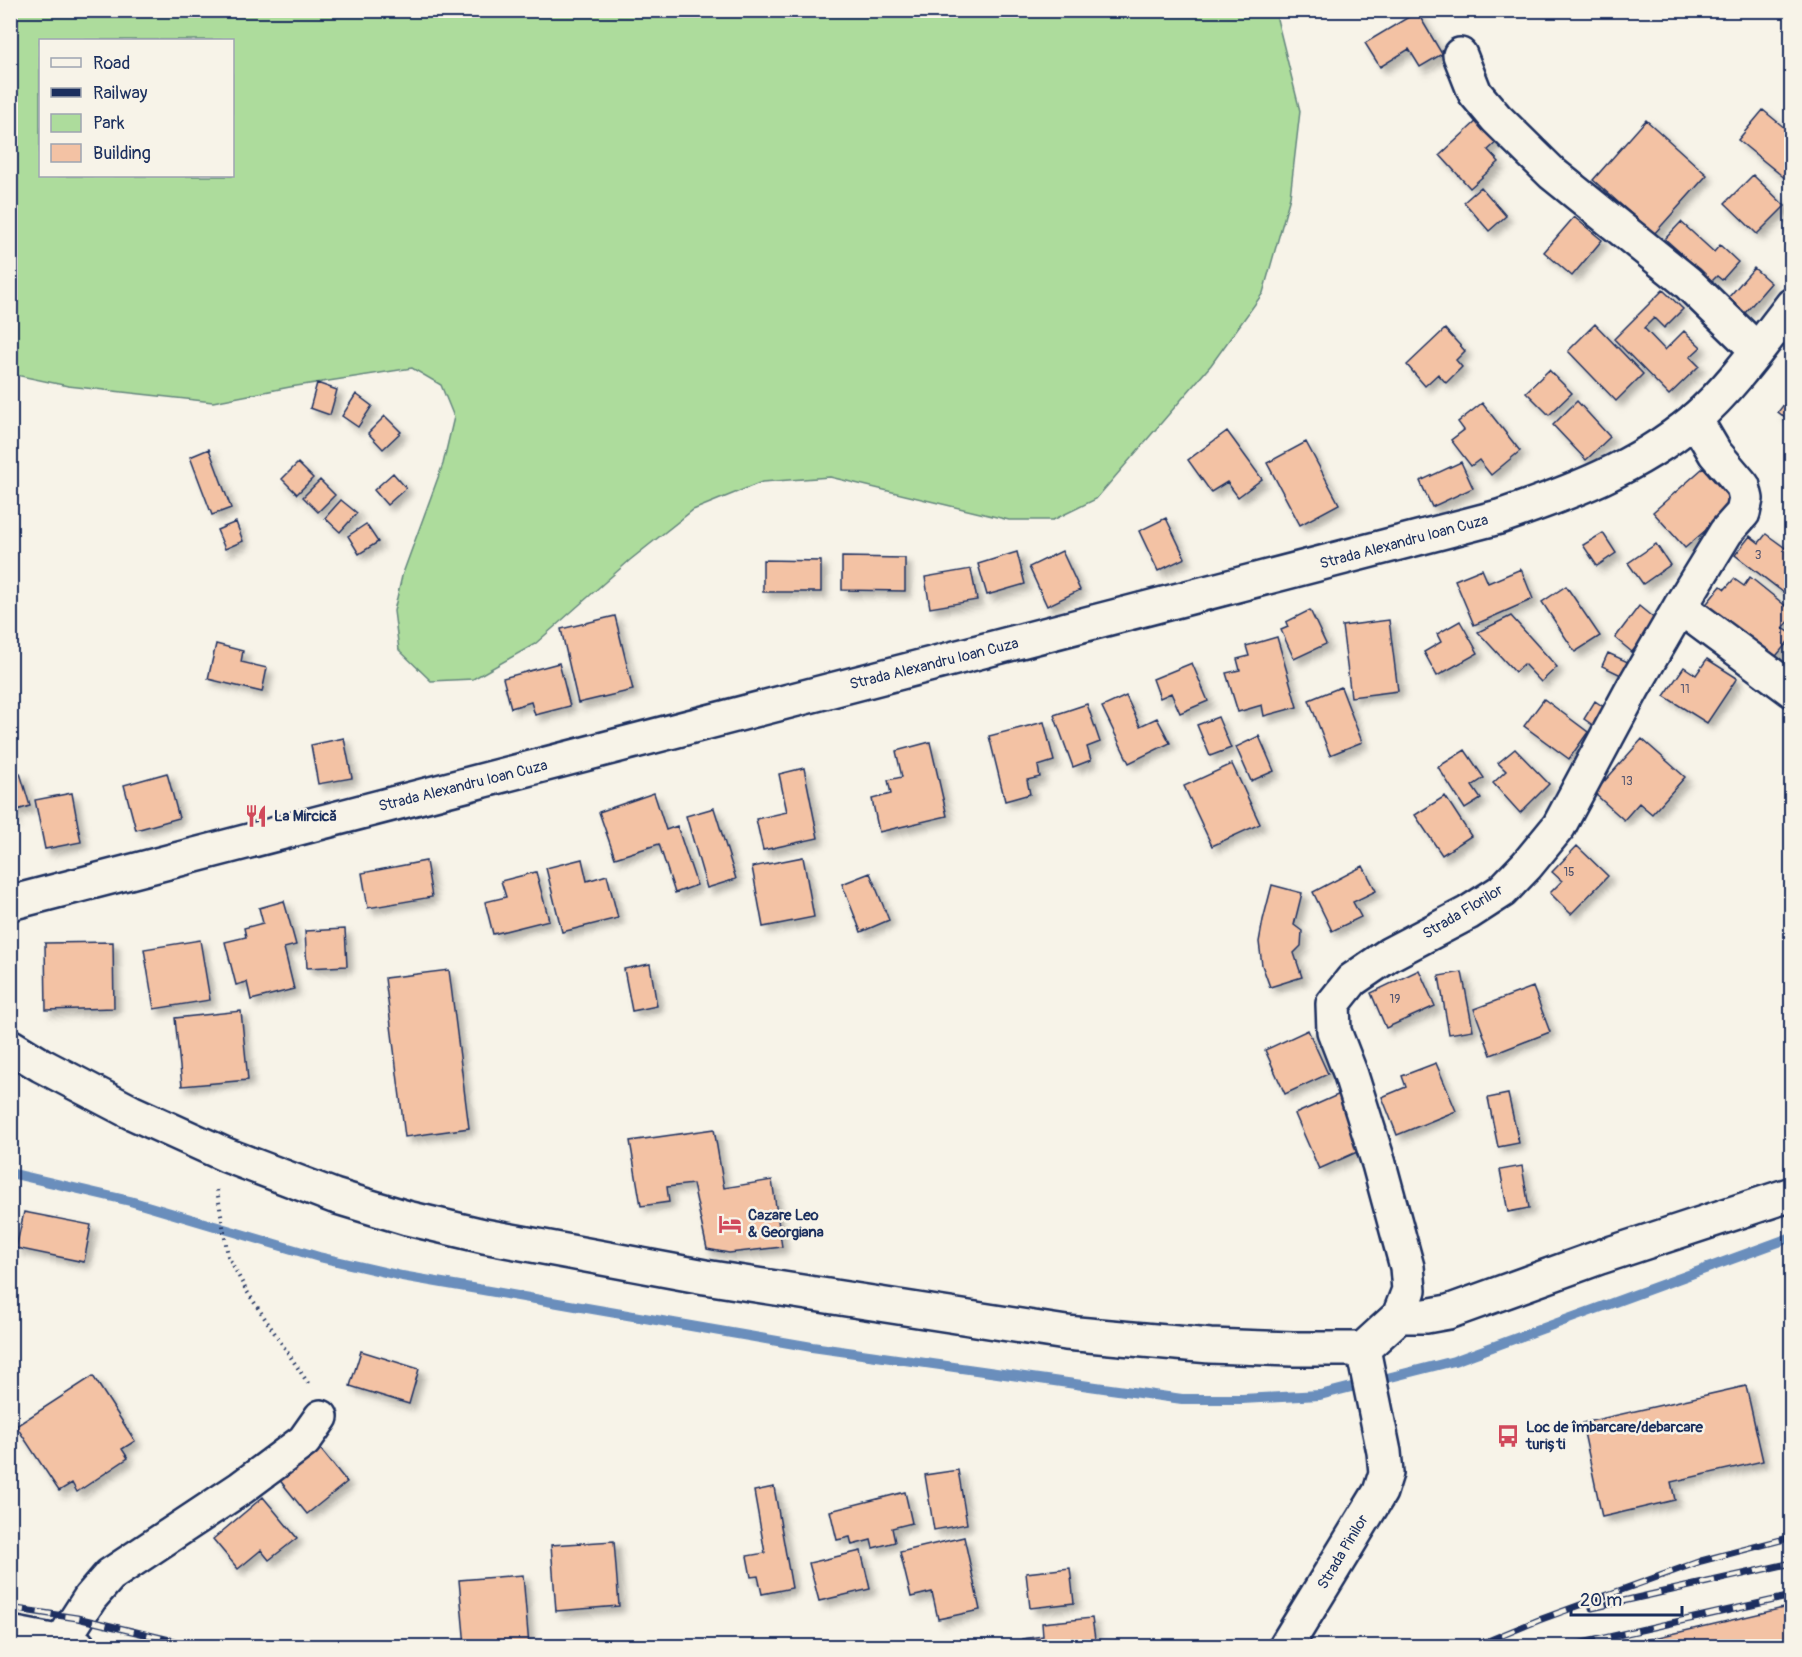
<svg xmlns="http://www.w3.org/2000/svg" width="1802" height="1657" font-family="Pangolin,sans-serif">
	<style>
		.green { fill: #addc9c; stroke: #64867d; stroke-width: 1.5; fill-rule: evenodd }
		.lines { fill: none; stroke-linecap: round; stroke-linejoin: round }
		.stream { stroke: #6b8ebc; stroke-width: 10 }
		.building { fill: #f3c2a4; stroke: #1b2f5e; stroke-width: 1.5; filter: url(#shadow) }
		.minor-casing { stroke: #1b2f5e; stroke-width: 38 }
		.major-casing { stroke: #1b2f5e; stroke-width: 38 }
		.path { stroke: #1b2f5e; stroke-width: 4; stroke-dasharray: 1.5 4.5; stroke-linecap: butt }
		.minor { stroke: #f7f3e8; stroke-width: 33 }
		.major { stroke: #f7f3e8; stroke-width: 33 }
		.rail-casing { stroke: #1b2f5e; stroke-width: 7 }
		.rail { stroke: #f7f3e8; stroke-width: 4.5; stroke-dasharray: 14; stroke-linecap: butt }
		.labels { text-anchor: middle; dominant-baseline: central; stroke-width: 5; stroke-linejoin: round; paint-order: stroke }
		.number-label { font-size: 12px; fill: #515470 }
		.street-label { font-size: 15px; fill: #1b2f5e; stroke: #f7f3e8 }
		.poi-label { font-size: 15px; font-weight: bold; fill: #1b2f5e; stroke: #f7f3e8; text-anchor: start }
	</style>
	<defs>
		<filter id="shadow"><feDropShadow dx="5.5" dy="5.5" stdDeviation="3" flood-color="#0004"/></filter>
	</defs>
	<rect width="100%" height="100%" fill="#f7f3e8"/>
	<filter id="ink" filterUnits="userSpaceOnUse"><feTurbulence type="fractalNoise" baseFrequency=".0167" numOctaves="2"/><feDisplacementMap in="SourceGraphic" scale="12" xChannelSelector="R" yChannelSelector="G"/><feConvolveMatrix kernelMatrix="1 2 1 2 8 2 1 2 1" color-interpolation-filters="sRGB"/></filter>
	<g filter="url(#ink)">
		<!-- green -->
		<path class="green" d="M11 10 1275 11 1300 111 1290 197 1263 293 1211 365 1096 499 1053 520H1009L830 477 762 482 693 510 630 560 535 644 473 679 431 681 399 650 394 611 402 576 443 464 454 417 441 385 412 368 290 387 213 402 68 386 11 374ZM40 40H232V176H40Z"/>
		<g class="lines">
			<!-- stream -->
			<path class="stream" d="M10 1173 130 1201 319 1257 402 1276 812 1347 1182 1399H1242L1320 1395 1454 1361 1792 1237"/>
		</g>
		<!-- building -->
		<path class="building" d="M1417 12 1442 54 1420 67 1409 49 1380 67 1365 43Z
			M1763 110 1792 134V184L1738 140Z
			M1480 118 1500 139 1488 150 1499 162 1470 188 1440 155Z
			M1646 120 1707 175 1654 234 1593 180Z
			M1753 175 1785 206 1757 234 1725 203Z
			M1481 187 1506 216 1489 231 1464 202Z
			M1574 217 1602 240 1572 276 1544 252Z
			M1681 222 1714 252 1720 245 1738 262 1722 280 1717 276 1712 281 1665 239Z
			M1754 268 1771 283 1745 313 1728 298Z
			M1663 290 1683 309 1664 328 1654 318 1644 328 1665 350 1684 331 1701 347 1690 357 1699 366 1669 395 1614 339Z
			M1595 324 1643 374 1616 401 1568 351Z
			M1445 329 1465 351 1456 360 1462 367 1446 383 1438 374 1425 386 1407 365Z
			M1549 370 1572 393 1549 415 1526 392Z
			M317 383 337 390 330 415 310 408Z
			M356 394 372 406 358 427 342 416Z
			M1792 394V423L1778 412Z
			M1577 401 1610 437 1586 460 1553 425Z
			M1482 403 1520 451 1491 475 1479 460 1471 466 1451 440 1464 430 1458 422Z
			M385 416 401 432 383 449 368 433Z
			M1227 431 1262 479 1238 497 1227 482 1211 492 1188 460Z
			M1306 442 1339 504 1300 525 1267 463Z
			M209 449 231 508 212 515 190 457Z
			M1461 462 1473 488 1432 507 1420 481Z
			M298 463 313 478 297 494 282 479Z
			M1703 468 1735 505 1685 548 1653 512Z
			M393 473 406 488 387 505 374 490Z
			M320 480 335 495 318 512 303 497Z
			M341 500 357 513 340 532 325 518Z
			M1166 518 1185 558 1158 571 1139 531Z
			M236 522 243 541 225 549 217 530Z
			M366 524 378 542 359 554 348 536Z
			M1603 533 1616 553 1597 566 1583 545Z
			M1766 534 1792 553V599L1735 555 1750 536 1759 543Z
			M1656 544 1670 565 1643 584 1628 563Z
			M1062 551 1080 590 1047 606 1029 567Z
			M1017 552 1025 584 987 595 978 564Z
			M842 557 905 558V591L842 590Z
			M763 560 821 561V592H763Z
			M971 569 977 600 930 608 925 577Z
			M1482 569 1488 583 1521 569 1533 599 1474 625 1455 580Z
			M1750 577 1792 611V618L1783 628 1792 634V637L1772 661 1704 607 1721 586 1725 589 1734 579 1744 586Z
			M1566 586 1600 636 1575 652 1542 602Z
			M1639 606 1656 620 1632 652 1615 638Z
			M1310 610 1326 644 1294 659 1281 630 1288 627 1286 622Z
			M615 616 633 690 578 703 561 629Z
			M1511 616 1557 667 1541 682 1524 664 1515 672 1478 632Z
			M1389 620 1398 691 1351 697 1342 626Z
			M1460 621 1478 653 1437 676 1424 652 1441 642 1437 634Z
			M1277 637 1297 707 1264 716 1262 705 1238 712 1226 673 1240 670 1237 659 1249 656 1246 646Z
			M216 644 243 651 241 662 267 668 262 692 208 679Z
			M1608 653 1628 662 1621 675 1602 666Z
			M1707 659 1737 678 1707 723 1664 696 1684 667 1696 675Z
			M559 663 570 706 535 715 531 702 511 708 503 678Z
			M1192 663 1208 701 1180 713 1171 693 1160 698 1153 679Z
			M1341 687 1362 742 1330 755 1309 700Z
			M1126 696 1140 726 1157 718 1170 743 1129 763 1102 707Z
			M1544 699 1588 732 1569 759 1524 726Z
			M1595 701 1608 710 1597 728 1584 719Z
			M1087 704 1100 742 1087 747 1091 760 1073 767 1054 715Z
			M1218 717 1231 748 1210 756 1197 725Z
			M1044 722 1054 761 1038 766 1040 777 1027 780 1030 794 1005 801 989 736Z
			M1259 736 1274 771 1251 781 1236 747Z
			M344 738 352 778 318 784 311 745Z
			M1642 739 1685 777 1652 814 1639 803 1624 820 1594 793Z
			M930 742 947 816 879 832 872 799 891 794 888 780 902 777 896 751Z
			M1515 749 1549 784 1520 813 1493 783 1506 771 1498 763Z
			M1465 750 1484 778 1472 786 1481 799 1465 809 1438 767Z
			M1232 764 1260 824 1212 846 1184 786Z
			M804 768 818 838 763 850 756 819 787 812 779 774Z
			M20 773 30 806 11 812 14 820 10 821V776Z
			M167 773 179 818 136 830 124 785Z
			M72 793 81 842 45 849 35 800Z
			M654 793 666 830 677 826 697 885 675 893 659 844 615 858 599 812Z
			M1445 796 1471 836 1442 855 1415 815Z
			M714 808 736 879 707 888 686 816Z
			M1577 846 1608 876 1571 914 1550 893 1562 881 1552 872Z
			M803 857 814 917 763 927 752 867Z
			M582 859 587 881 607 875 618 918 562 932 546 868Z
			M426 861 432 897 368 908 362 873Z
			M1363 866 1376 891 1353 902 1361 917 1332 931 1313 892Z
			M536 872 549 920 493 934 485 902 506 897 501 881Z
			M870 873 889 920 861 932 842 884Z
			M1272 885 1302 893 1294 925 1302 931 1301 946 1294 953 1302 977 1270 987 1262 965 1259 942 1263 920Z
			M284 901 296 945 284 948 294 989 251 1000 247 982 236 985 225 942 246 937 244 928 263 923 259 908Z
			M345 929 347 966 307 968 305 931Z
			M200 940 210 1000 154 1009 144 949Z
			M113 942 114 1008 46 1010 45 943Z
			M650 964 657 1006 632 1011 624 969Z
			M449 970 469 1128 405 1137 385 978Z
			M1419 970 1435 1006 1386 1028 1371 993Z
			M1462 972 1473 1030 1449 1034 1439 976Z
			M1533 987 1550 1032 1491 1055 1474 1009Z
			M241 1011 248 1080 182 1086 175 1018Z
			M1308 1030 1328 1074 1285 1094 1265 1050Z
			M1436 1063 1456 1111 1397 1135 1382 1097 1406 1087 1402 1076Z
			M1342 1093 1366 1148 1319 1169 1295 1114Z
			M1508 1094 1519 1143 1498 1147 1488 1098Z
			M714 1129 724 1188 772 1180 782 1247 729 1253 707 1249 693 1184 667 1187 669 1202 641 1206 630 1141Z
			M1522 1166 1529 1208 1508 1212 1500 1170Z
			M24 1212 91 1225 84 1262 16 1248Z
			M361 1351 419 1369 409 1404 350 1386Z
			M93 1376 135 1441 122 1449 128 1458 77 1492 72 1483 59 1491 16 1426Z
			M1746 1386 1763 1461 1671 1482 1675 1500 1602 1517 1582 1423Z
			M318 1446 347 1482 307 1514 278 1478Z
			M958 1470 967 1524 934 1530 925 1475Z
			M774 1487 792 1588 762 1594 758 1576 751 1577 747 1556 765 1553 754 1491Z
			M905 1492 912 1523 892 1528 895 1542 873 1548 871 1540 852 1545 850 1537 837 1540 830 1511Z
			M263 1497 297 1538 269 1560 261 1550 238 1569 213 1539Z
			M964 1537 980 1610 938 1619 932 1592 911 1597 900 1552Z
			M614 1541 619 1606 556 1611 551 1545Z
			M861 1551 870 1589 819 1601 809 1563Z
			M1070 1568 1074 1603 1030 1608 1026 1573Z
			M523 1575 529 1646H465L459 1580Z
			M1792 1606V1646H1620Z
			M1092 1618 1096 1646H1022V1639L1043 1636 1042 1623Z"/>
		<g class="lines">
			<!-- minor casing -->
			<g class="minor-casing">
				<path id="minor" d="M1460 55 1475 93 1496 118 1553 174 1687 282 1757 350
					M1680 607 1792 690
					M10 1046 41 1065 131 1112 226 1155 334 1196 407 1218 484 1236 705 1277 1066 1333 1210 1346 1293 1349H1363
					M1399 1316H1426L1448 1312 1600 1257 1792 1194
					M1363 1349 1399 1316 1409 1290 1407 1267 1379 1164 1351 1075 1334 1031 1333 1004 1352 980 1390 954 1468 913 1502 891 1527 865 1559 826 1633 688 1680 607 1726 532 1743 513 1746 499 1743 486 1715 453 1695 419
					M10 1633 78 1646
					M61 1643 90 1598 110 1575 241 1488 304 1441 321 1417
					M1286 1646 1380 1492 1386 1473 1384 1452 1363 1349"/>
			</g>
			<!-- major casing -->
			<g class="major-casing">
				<path id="major" d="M10 903 1499 517C1569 493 1637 468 1694 420 1732 387 1762 344 1792 305"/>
			</g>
			<!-- path -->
			<path class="path" d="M217 1190 228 1256 246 1290 310 1386"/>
			<!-- minor -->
			<use href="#minor" class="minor"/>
			<!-- major -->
			<use href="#major" class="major"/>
			<!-- rail casing -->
			<g class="rail-casing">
				<path id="rail" d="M10 1608 77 1618 195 1646
					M1592 1608 1792 1563
					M1476 1646 1539 1620 1701 1561 1792 1537
					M1569 1646 1792 1596"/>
			</g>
			<!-- rail -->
			<use href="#rail" class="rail"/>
		</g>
	</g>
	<!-- icons -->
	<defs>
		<g id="restaurant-bare" transform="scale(1.8)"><path d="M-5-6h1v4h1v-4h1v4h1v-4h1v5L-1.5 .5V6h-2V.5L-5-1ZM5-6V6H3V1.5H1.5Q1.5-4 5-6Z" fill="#d1495b" stroke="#f7f3e8" stroke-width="2.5" paint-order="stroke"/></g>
		<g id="hotel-bare" transform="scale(1.8)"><path d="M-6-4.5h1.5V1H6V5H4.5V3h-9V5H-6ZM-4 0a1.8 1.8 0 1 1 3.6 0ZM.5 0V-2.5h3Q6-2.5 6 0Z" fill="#d1495b" stroke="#f7f3e8" stroke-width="2.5" paint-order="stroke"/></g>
		<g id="bus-bare" transform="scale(1.8)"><path d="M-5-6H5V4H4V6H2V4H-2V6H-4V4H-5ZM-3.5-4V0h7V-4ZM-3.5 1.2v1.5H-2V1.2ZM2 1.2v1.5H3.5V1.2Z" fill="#d1495b" stroke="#f7f3e8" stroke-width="2.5" paint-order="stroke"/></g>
	</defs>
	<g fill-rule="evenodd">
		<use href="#restaurant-bare" x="256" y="816"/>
		<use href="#hotel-bare" x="730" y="1224"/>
		<use href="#bus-bare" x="1508" y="1436"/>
	</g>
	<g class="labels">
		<!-- number labels -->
		<g class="number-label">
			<text x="1758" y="555">3</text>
			<text x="1685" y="689">11</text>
			<text x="1627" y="781">13</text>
			<text x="1569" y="872">15</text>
			<text x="1395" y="999">19</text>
		</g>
		<!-- street labels -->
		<g class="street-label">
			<text transform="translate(1404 542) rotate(-15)">Strada Alexandru Ioan Cuza</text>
			<text transform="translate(934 664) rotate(-14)">Strada Alexandru Ioan Cuza</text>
			<text transform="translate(463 786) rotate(-14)">Strada Alexandru Ioan Cuza</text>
			<text transform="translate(1463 912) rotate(-31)">Strada Florilor</text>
			<text transform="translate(1343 1552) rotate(-59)">Strada Pinilor</text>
		</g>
		<!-- poi labels -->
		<g class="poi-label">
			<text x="274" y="816">La Mircică</text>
			<text x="748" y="1215">Cazare Leo<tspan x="748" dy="17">&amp; Georgiana</tspan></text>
			<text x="1526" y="1427">Loc de îmbarcare/debarcare<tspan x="1526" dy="17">turiști</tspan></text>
		</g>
	</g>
	<!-- margin -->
	<rect width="1802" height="1657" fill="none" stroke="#f7f3e8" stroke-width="36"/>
	<rect x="18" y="18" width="1766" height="1621" fill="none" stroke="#1b2f5e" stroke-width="2" filter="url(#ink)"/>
	<!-- legend -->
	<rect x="39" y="39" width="195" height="138" fill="#f7f3e8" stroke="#9fa5b1" stroke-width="1.5"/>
	<rect x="51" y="58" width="30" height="9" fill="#f7f3e8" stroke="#9fa5b1" stroke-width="1.5"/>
	<text x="93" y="69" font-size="18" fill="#1b2f5e">Road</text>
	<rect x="51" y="88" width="30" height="9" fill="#1b2f5e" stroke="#9fa5b1" stroke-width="1.5"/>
	<text x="93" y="99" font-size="18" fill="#1b2f5e">Railway</text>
	<rect x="51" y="114" width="30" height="18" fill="#addc9c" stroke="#9fa5b1" stroke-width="1.5"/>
	<text x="93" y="129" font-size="18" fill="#1b2f5e">Park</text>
	<rect x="51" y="144" width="30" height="18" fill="#f3c2a4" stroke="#9fa5b1" stroke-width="1.5"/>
	<text x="93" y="159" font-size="18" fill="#1b2f5e">Building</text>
	<!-- scale -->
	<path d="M1571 1606v9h111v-9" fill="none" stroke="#1b2f5e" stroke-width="3"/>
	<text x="1580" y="1606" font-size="18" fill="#1b2f5e" stroke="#f7f3e8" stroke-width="4.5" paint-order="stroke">20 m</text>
</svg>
